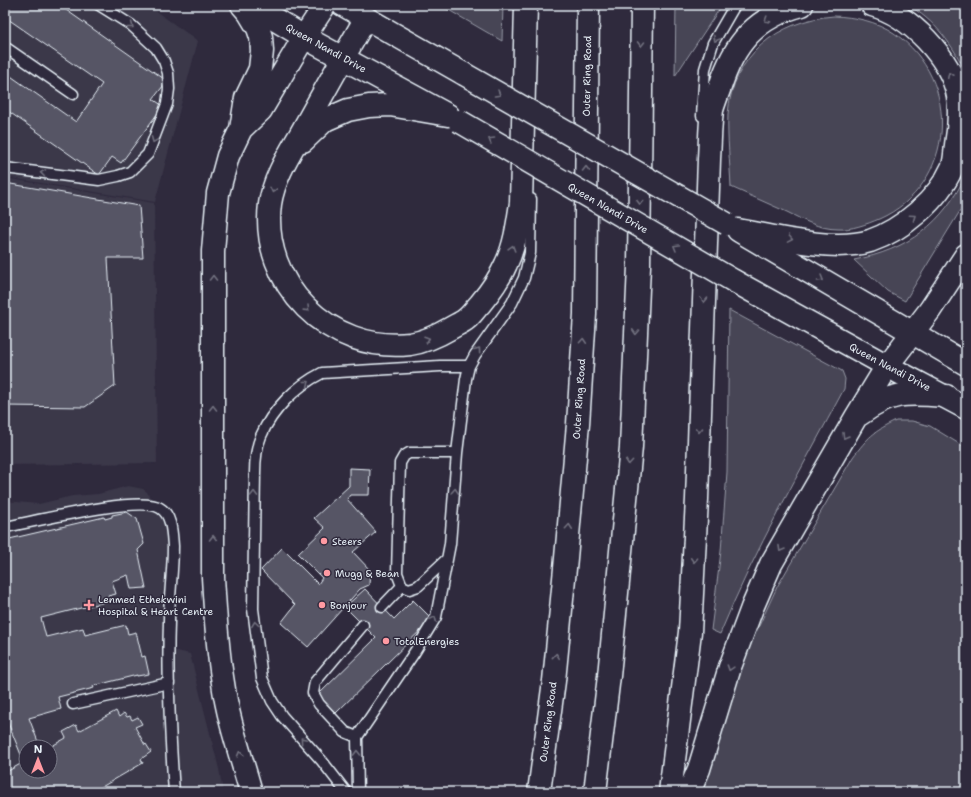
<svg xmlns="http://www.w3.org/2000/svg" width="971" height="797" font-family="'Shantell Sans',sans-serif">
	<style>
		.built { fill: #3b3749; fill-rule: evenodd }
		.green { fill: #464455; stroke: #979aa6 }
		.building { fill: #575565; stroke: #e8f1f8 }
		.lines { fill: none; stroke-linecap: round; stroke-linejoin: round }
		.service-casing { stroke: #e8f1f8; stroke-width: 13 }
		.secondary-casing { stroke: #e8f1f8; stroke-width: 25 }
		.motorway-casing { stroke: #e8f1f8; stroke-width: 25 }
		.service { stroke: #2f2a3d; stroke-width: 10 }
		.secondary { stroke: #2f2a3d; stroke-width: 22 }
		.motorway { stroke: #2f2a3d; stroke-width: 22 }
		.secondary-bridge-casing { stroke: #e8f1f8; stroke-width: 25; stroke-linecap: butt }
		.secondary-bridge { stroke: #2f2a3d; stroke-width: 22 }
		.oneway { stroke: #70707e }
		.poi-dot { fill: #ff9aa2; stroke: #2f2a3d; stroke-width: 1.5 }
		.labels { text-anchor: middle; dominant-baseline: central; stroke-width: 3; stroke-linejoin: round; paint-order: stroke }
		.street-label { font-size: 10px; fill: #e8f1f8; stroke: #2f2a3d }
		.poi-label { font-size: 10px; fill: #e8f1f8; stroke: #2f2a3d; text-anchor: start }
	</style>
	<rect width="100%" height="100%" fill="#2f2a3d"/>
	<filter id="ink" filterUnits="userSpaceOnUse"><feTurbulence type="fractalNoise" baseFrequency=".025" numOctaves="2"/><feDisplacementMap in="SourceGraphic" scale="8" xChannelSelector="R" yChannelSelector="G"/><feConvolveMatrix kernelMatrix="1 2 1 2 8 2 1 2 1" color-interpolation-filters="sRGB"/></filter>
	<g filter="url(#ink)">
		<!-- built -->
		<path class="built" d="M5 5H147L198 41 155 202 5 177Z
			M5 178 154 203 157 463 5 465Z
			M128 486 143 489 147 492 159 513 172 512 173 650 190 654 219 769 223 792H5V501L39 504 72 496 98 494ZM26 747H50V771H26Z"/>
		<!-- green -->
		<path class="green" d="M440 5H503L502 41Z
			M676 5H722L675 76Z
			M907 5H966V73C954 46 934 19 907 5Z
			M834 16C855 17 876 21 894 33 963 80 956 185 879 219 867 224 851 230 838 229 819 229 803 220 787 212 768 204 750 195 731 187 730 163 727 138 728 114 732 56 778 20 834 16Z
			M966 174V199L960 211 905 301 888 292 854 260C907 250 944 224 966 174Z
			M729 310 842 371 845 379 844 389C801 470 755 549 720 634L711 630 721 551 727 472Z
			M896 421H912L930 426 966 448V792H702L724 720 747 652 777 587 853 457C868 437 873 432 896 421Z"/>
		<!-- building -->
		<path class="building" d="M5 5H59L167 81 153 99 163 106 121 163 112 157 99 175 5 109V72L76 122 102 84 5 17Z
			M5 183 139 206 143 258H108L115 386 85 407 5 406Z
			M349 468 370 469 369 495H350L347 499 376 532 353 552 370 570 369 585 360 589 308 647 281 623 295 605 261 570 282 548 318 584 322 578 298 554 325 528 314 518 349 486Z
			M127 512 137 519 144 544 138 550 146 588 131 589 128 575 112 581 116 594 108 596 109 601 41 618 46 637 83 628 85 635 126 625 128 634 136 632 142 657 145 656 149 674 137 676V675L93 686 94 688 58 697 61 709 29 718 40 747H26V771H50V747L66 738 63 732 76 725 79 731 116 711 119 717 124 713 127 717 130 716 132 720 138 717 142 724 135 727 145 745 146 744 151 752 141 759 143 763 93 792H5V768H6L8 771 24 762 8 723 5 724V540L104 517 105 519 112 517V515Z
			M365 589 394 619 413 600 432 619 336 713 318 695 376 638 345 607Z"/>
		<g class="lines">
			<!-- service casing -->
			<g class="service-casing">
				<path id="service" d="M5 47 73 94
					M702 116 705 69 713 43 735 5
					M5 168 99 180 118 176 130 172 148 154 167 104 169 89 168 73 164 61 156 48 131 25 99 5
					M5 527C33 522 139 495 160 508 172 515 172 534 173 546 173 571 169 597 169 622 167 679 170 735 174 792
					M447 559 418 586 409 589 402 586 397 573 400 463 404 456 409 453H457
					M382 607 402 586
					M73 704 169 683
					M357 737 345 732 319 704 313 693 315 682 363 625
					M346 792 322 761 282 716 272 701 262 678 253 609 255 473C255 460 256 448 261 436 272 410 296 386 322 373L440 366H469
					M358 792 357 737 414 653 436 617 450 544 457 453 466 379 469 366 475 355 512 303 524 278 530 253 531 199"/>
			</g>
			<!-- secondary casing -->
			<g class="secondary-casing">
				<path id="secondary" d="M251 5 304 37 444 113
					M343 5 464 74
					M741 232 966 364
					M734 281 900 373 966 408"/>
			</g>
			<!-- motorway casing -->
			<g class="motorway-casing">
				<path id="motorway" d="M242 5 249 13 258 28 261 37 262 51 260 69 246 98 241 129 228 156 218 193 213 251V577C215 612 217 648 223 683 228 720 241 756 251 792
					M366 18C345 54 325 90 305 126 292 150 274 176 270 204 260 284 329 353 410 344 424 342 439 335 451 328 456 325 461 323 465 320 471 316 475 309 480 304 490 292 500 278 506 264 515 246 518 223 521 203L526 5
					M241 129 261 110 304 37 325 5
					M303 141 325 120 348 110 369 106 390 105 448 115
					M738 230C776 237 833 252 870 241 902 230 938 200 952 168 955 162 955 152 956 145 959 128 960 113 958 96 951 58 910 15 872 5
					M859 415C892 391 907 393 946 396
					M539 792 554 681 566 558 578 424 585 314 588 5
					M595 792 609 676 631 447 639 266 642 5
					M670 792 690 632 697 499 709 159C710 143 710 126 712 110 714 103 717 95 720 87 734 43 756 17 802 5
					M689 792 699 769 730 667 752 608 771 564 856 417 887 366 930 310 966 255"/>
			</g>
			<!-- service -->
			<use href="#service" class="service"/>
			<!-- secondary -->
			<use href="#secondary" class="secondary"/>
			<!-- motorway -->
			<use href="#motorway" class="motorway"/>
			<!-- secondary-bridge casing -->
			<g class="secondary-bridge-casing">
				<path id="secondary-bridge" d="M464 74 727 224
					M459 121 734 281"/>
			</g>
			<!-- secondary-bridge -->
			<use href="#secondary-bridge" class="secondary-bridge"/>
		</g>
		<!-- one-way arrows -->
		<defs><path id="oneway-chevron" d="M-2-3.5L2.5 0L-2 3.5" fill="none" stroke-width="1.6" stroke-linecap="round" stroke-linejoin="round"/></defs>
		<g class="oneway">
			<use href="#oneway-chevron" transform="translate(767 20) rotate(148)"/>
			<use href="#oneway-chevron" transform="translate(131 26) rotate(38)"/>
			<use href="#oneway-chevron" transform="translate(716 39) rotate(118)"/>
			<use href="#oneway-chevron" transform="translate(641 44) rotate(91)"/>
			<use href="#oneway-chevron" transform="translate(950 75) rotate(-116)"/>
			<use href="#oneway-chevron" transform="translate(498 94) rotate(30)"/>
			<use href="#oneway-chevron" transform="translate(154 140) rotate(112)"/>
			<use href="#oneway-chevron" transform="translate(491 140) rotate(-149)"/>
			<use href="#oneway-chevron" transform="translate(586 169) rotate(-89)"/>
			<use href="#oneway-chevron" transform="translate(43 173) rotate(-172)"/>
			<use href="#oneway-chevron" transform="translate(273 190) rotate(103)"/>
			<use href="#oneway-chevron" transform="translate(640 202) rotate(91)"/>
			<use href="#oneway-chevron" transform="translate(913 217) rotate(-35)"/>
			<use href="#oneway-chevron" transform="translate(790 239) rotate(10)"/>
			<use href="#oneway-chevron" transform="translate(676 247) rotate(-150)"/>
			<use href="#oneway-chevron" transform="translate(512 248) rotate(-73)"/>
			<use href="#oneway-chevron" transform="translate(213 278) rotate(-90)"/>
			<use href="#oneway-chevron" transform="translate(821 279) rotate(30)"/>
			<use href="#oneway-chevron" transform="translate(704 300) rotate(92)"/>
			<use href="#oneway-chevron" transform="translate(307 309) rotate(44)"/>
			<use href="#oneway-chevron" transform="translate(636 332) rotate(93)"/>
			<use href="#oneway-chevron" transform="translate(427 339) rotate(-18)"/>
			<use href="#oneway-chevron" transform="translate(583 341) rotate(-86)"/>
			<use href="#oneway-chevron" transform="translate(478 350) rotate(-54)"/>
			<use href="#oneway-chevron" transform="translate(307 383) rotate(-38)"/>
			<use href="#oneway-chevron" transform="translate(213 408) rotate(-90)"/>
			<use href="#oneway-chevron" transform="translate(699 430) rotate(92)"/>
			<use href="#oneway-chevron" transform="translate(845 436) rotate(120)"/>
			<use href="#oneway-chevron" transform="translate(629 462) rotate(95)"/>
			<use href="#oneway-chevron" transform="translate(455 491) rotate(-86)"/>
			<use href="#oneway-chevron" transform="translate(254 494) rotate(-89)"/>
			<use href="#oneway-chevron" transform="translate(569 527) rotate(-85)"/>
			<use href="#oneway-chevron" transform="translate(213 538) rotate(-90)"/>
			<use href="#oneway-chevron" transform="translate(781 549) rotate(120)"/>
			<use href="#oneway-chevron" transform="translate(694 560) rotate(93)"/>
			<use href="#oneway-chevron" transform="translate(434 619) rotate(-66)"/>
			<use href="#oneway-chevron" transform="translate(255 624) rotate(-98)"/>
			<use href="#oneway-chevron" transform="translate(556 656) rotate(-84)"/>
			<use href="#oneway-chevron" transform="translate(730 668) rotate(108)"/>
			<use href="#oneway-chevron" transform="translate(303 740) rotate(-131)"/>
			<use href="#oneway-chevron" transform="translate(357 753) rotate(-91)"/>
			<use href="#oneway-chevron" transform="translate(240 754) rotate(-105)"/>
		</g>
	</g>
	<!-- markers -->
	<g class="poi-dot">
		<circle cx="324" cy="541" r="4"/>
		<circle cx="327" cy="573" r="4"/>
		<path d="M87 599h4v4h4v4h-4v4h-4v-4h-4v-4h4z"/>
		<circle cx="322" cy="605" r="4"/>
		<circle cx="386" cy="641" r="4"/>
	</g>
	<g class="labels">
		<!-- street labels -->
		<g class="street-label">
			<text transform="translate(326 48) rotate(29)">Queen Nandi Drive</text>
			<text transform="translate(587 76) rotate(-89)">Outer Ring Road</text>
			<text transform="translate(608 208) rotate(30)">Queen Nandi Drive</text>
			<text transform="translate(890 367) rotate(28)">Queen Nandi Drive</text>
			<text transform="translate(579 399) rotate(-86)">Outer Ring Road</text>
			<text transform="translate(548 722) rotate(-83)">Outer Ring Road</text>
		</g>
		<!-- poi labels -->
		<g class="poi-label">
			<text x="332" y="541">Steers</text>
			<text x="335" y="573">Mugg &amp; Bean</text>
			<text x="98" y="599">Lenmed Ethekwini<tspan x="98" dy="12">Hospital &amp; Heart Centre</tspan></text>
			<text x="330" y="605">Bonjour</text>
			<text x="394" y="641">TotalEnergies</text>
		</g>
	</g>
	<!-- margin -->
	<rect width="971" height="797" fill="none" stroke="#2f2a3d" stroke-width="20"/>
	<rect x="10" y="10" width="951" height="777" fill="none" stroke="#e8f1f8" stroke-width="1.5" filter="url(#ink)"/>
	<!-- north arrow -->
	<g transform="translate(38 759)"><circle r="19" fill="#2f2a3d" stroke="#797a88"/>
	<path d="M0-3L7 15L0 10L-7 15Z" fill="#ff9aa2"/>
	<text y="-6" font-size="11" font-weight="bold" text-anchor="middle" fill="#e8f1f8">N</text>
	</g>
</svg>
